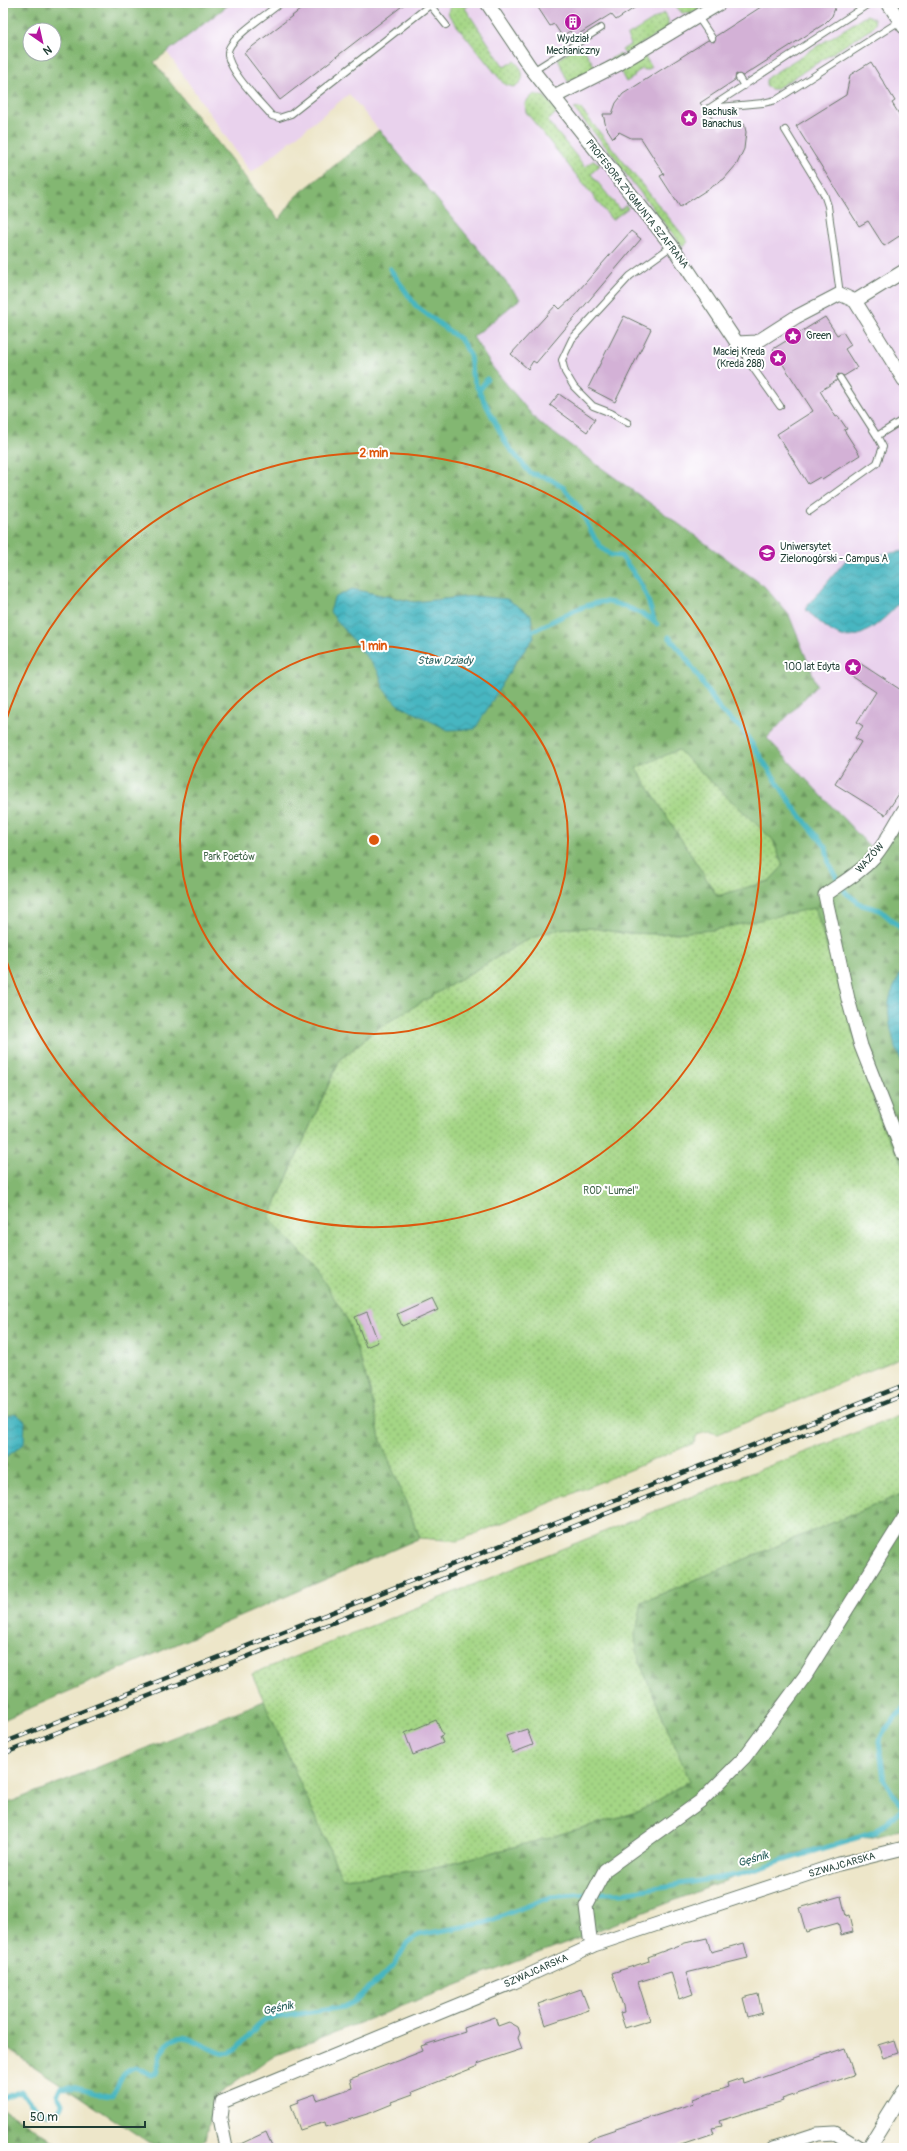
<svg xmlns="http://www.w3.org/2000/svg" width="907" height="2151" font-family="Pangolin,sans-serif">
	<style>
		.built { fill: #e9d2ed }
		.grass { fill: url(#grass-dots); stroke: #628a5c }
		.forest { fill: url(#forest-firs); stroke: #517a53; fill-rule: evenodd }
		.water { fill: url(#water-waves); stroke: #337a7a }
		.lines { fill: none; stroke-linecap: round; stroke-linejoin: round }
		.stream { stroke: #47b6c1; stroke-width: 5 }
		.building { fill: #d3b1d6 }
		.service-casing { stroke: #677868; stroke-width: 8 }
		.minor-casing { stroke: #677868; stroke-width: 15 }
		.service { stroke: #fff; stroke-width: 6 }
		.minor { stroke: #fff; stroke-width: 13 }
		.rail-casing { stroke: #1f3d34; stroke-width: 4.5 }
		.rail { stroke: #fff; stroke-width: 3; stroke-dasharray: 9; stroke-linecap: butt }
		.ring { fill: none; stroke: #de580e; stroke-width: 2 }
		.labels { text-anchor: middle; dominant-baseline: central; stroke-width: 4; stroke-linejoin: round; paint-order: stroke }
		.poi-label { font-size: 10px; fill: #1f3d34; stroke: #fff; text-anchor: start }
		.street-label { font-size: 10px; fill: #1f3d34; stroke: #fff }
		.park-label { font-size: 10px; fill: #406348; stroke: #fff }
		.water-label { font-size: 11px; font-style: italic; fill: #2b615e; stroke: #fff }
		.centre { fill: #de580e; stroke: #fff; stroke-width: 2 }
		.ring-label { font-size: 12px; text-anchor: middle; font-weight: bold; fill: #de580e; stroke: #fff; stroke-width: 4; stroke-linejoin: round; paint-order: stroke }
	</style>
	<defs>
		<pattern id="grass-dots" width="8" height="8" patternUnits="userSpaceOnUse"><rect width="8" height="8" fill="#a4d685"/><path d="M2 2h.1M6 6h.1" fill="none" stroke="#85af6e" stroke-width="1.8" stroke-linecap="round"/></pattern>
		<pattern id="forest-firs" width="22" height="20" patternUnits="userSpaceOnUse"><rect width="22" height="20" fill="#83b772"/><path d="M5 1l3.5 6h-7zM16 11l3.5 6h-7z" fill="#6b965e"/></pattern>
		<pattern id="water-waves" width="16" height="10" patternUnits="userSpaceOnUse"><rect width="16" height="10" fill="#47b6c1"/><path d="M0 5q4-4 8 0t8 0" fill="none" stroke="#3b959e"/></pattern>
	</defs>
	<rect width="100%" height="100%" fill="#fff"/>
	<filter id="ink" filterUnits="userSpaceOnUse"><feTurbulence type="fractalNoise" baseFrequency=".025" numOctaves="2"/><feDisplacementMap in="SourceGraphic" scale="8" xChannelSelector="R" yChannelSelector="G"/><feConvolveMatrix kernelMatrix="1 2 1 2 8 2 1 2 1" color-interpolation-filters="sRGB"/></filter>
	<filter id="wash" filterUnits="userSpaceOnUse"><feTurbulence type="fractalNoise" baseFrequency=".012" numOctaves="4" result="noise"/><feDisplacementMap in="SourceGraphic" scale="16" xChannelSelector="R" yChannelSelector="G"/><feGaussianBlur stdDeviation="0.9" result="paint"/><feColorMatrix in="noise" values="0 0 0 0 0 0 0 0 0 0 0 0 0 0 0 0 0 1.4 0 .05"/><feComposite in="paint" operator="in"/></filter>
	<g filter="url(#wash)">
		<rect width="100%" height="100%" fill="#ede6c9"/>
		<!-- built -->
		<path class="built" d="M190 3H904V802L874 851 767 738 493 368 473 337 519 299 349 94 251 173 153 32Z"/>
		<!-- grass -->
		<path class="grass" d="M451 3H472L465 8 504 67 514 61C524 69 527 82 513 87L504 84 450 17 448 12Z
			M679 3H709L691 14 682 13 675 5Z
			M664 13 668 19V28L625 54 622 50 631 44 627 36Z
			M867 15 874 19 875 24 871 29 776 89H771L766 86V80L768 77Z
			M579 45 582 46 595 67 620 54 622 56 568 82 558 59Z
			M645 57 652 67 647 70 641 69 634 75V77L626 82 620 71Z
			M534 94 545 97 557 112 548 121 585 167 594 160 600 165 591 174 620 210 626 205 628 208 612 220 526 112 525 103Z
			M580 108 682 234 688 242 683 247 618 164 617 160 574 109Z
			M678 750 773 840 783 866 769 881 718 897 635 767Z
			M815 907 844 1001 894 1147 904 1166V1356L718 1434C709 1431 706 1432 697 1435L694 1443 458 1541 420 1538 380 1438 370 1390 347 1319 269 1218 339 1061 378 1028 523 942 544 933 566 928H592L623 933 659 934 713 930Z
			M904 1414V1493L642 1602 639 1661 690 1781 640 1811 533 1842 424 1870 342 1878 252 1674 720 1485Z"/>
		<!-- forest -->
		<path class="forest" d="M3 3H231L154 62 279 220 296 196 379 130 520 299 473 337 493 368 537 421 764 586 789 615 817 685 767 738 874 851 904 808V1166L881 1123 815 908 713 930 659 934 622 933 592 928H566L544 933 523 942 378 1028 339 1061 269 1218 315 1267 347 1319 370 1390 380 1438 420 1538 3 1720ZM30 30H54V54H30ZM352 589 414 602 474 596 534 638 517 660 385 691ZM678 750 773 840 783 866 769 881 717 896 636 768Z
			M904 1493V1829L797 1853 271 2057 215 2097 206 2139 184 2148H157L3 2046V1805L264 1701 342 1878 424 1870 533 1842 640 1811 690 1781 639 1661 635 1637 642 1602Z
			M3 2109 64 2148H3Z"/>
		<!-- water -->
		<path class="water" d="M904 551V599C889 613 865 642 842 636 829 633 816 618 805 609L846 560Z
			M352 589 414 602 474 596 507 599 531 615 534 638 517 660 475 729 448 730 397 704 385 691 378 671 330 612 334 598Z
			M904 956V1065C894 1050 884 1012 891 994 896 981 904 970 904 956Z
			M15 1413 25 1421 24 1444 3 1459V1418Z"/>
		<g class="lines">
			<!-- stream -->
			<path class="stream" d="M390 269 416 306 461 340 470 355 472 374 477 387 507 445 530 473 550 479 564 488 580 509 595 539 602 548 611 555 621 556C640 580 646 590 654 620
				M479 391 487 379
				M533 631C554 621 578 606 601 602 614 600 648 615 657 624
				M669 637 684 655 721 711 742 729 795 809 826 847 829 864 846 893 862 905 880 910 904 931
				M903 1809 884 1780 879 1741 884 1731 904 1708
				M596 1893H622L737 1875 875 1832 904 1808
				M3 2098 21 2091 30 2103 49 2114C56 2113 61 2111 62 2104L57 2094 61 2087C75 2084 95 2096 112 2096 122 2084 117 2072 136 2067L151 2075 156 2073C160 2066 158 2056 163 2050 184 2017 210 2059 230 2053 241 2049 252 2027 266 2019L344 2007 352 2003 393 1967 407 1943 418 1935 484 1923 550 1897 590 1894"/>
		</g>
		<g id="blocks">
			<!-- building -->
			<path class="building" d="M309 3H406L280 100 244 53Z
				M535 3H642L616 20 611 14 574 37 570 31 562 36 554 24 550 26Z
				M767 3H837L832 16 824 24 743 76 736 74 735 80 700 103 721 129 744 123 746 132 744 149 737 164 724 179 680 207 660 176 664 174 641 138H631L619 132 613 138 606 127 603 114H612L616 103 623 94 708 40 714 42 716 36Z
				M871 62 895 101 892 103 904 122V233L884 246 868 221 859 226 796 126 846 95 850 75Z
				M631 231 641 239 536 363 533 361 528 369 511 354 556 305 560 309 571 299Z
				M624 316 651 329 615 402 588 388Z
				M825 317 837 335 843 332 851 345 845 349 857 368 844 376 838 374 836 381 820 391 836 417 838 416 847 429 844 430 860 455 822 479 820 477 808 484 777 434 813 411 773 349Z
				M559 394 595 419 587 432 550 405Z
				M858 662 904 692V786L885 815 835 784 861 742 855 738 863 726 857 722 876 692 850 675Z
				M432 1298 438 1310 402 1326 397 1314Z
				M367 1312 378 1342 366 1347 355 1317Z
				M436 1720 443 1735 440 1736 443 1743 413 1755 405 1733Z
				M527 1729 533 1745 512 1753 506 1736Z
				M841 1896 846 1916 849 1915 853 1932 841 1935 838 1923 806 1932 799 1908Z
				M707 1938 711 1952 744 1943 748 1958 686 1973 693 1994 679 1999 671 1972 638 1982 650 2020 625 2028 620 2013 624 2012 623 2006 612 1973 649 1961 648 1957 685 1943Z
				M581 1989 589 2010 545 2025 538 2004Z
				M758 1994 762 2013 748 2017 743 1998Z
				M495 2017 498 2026 509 2022 518 2027 520 2033 518 2038 522 2049 477 2064 478 2066 412 2092 413 2094 391 2102 392 2104 370 2113 326 2127 325 2122 300 2130 291 2105 299 2102 298 2100 315 2094 317 2100 352 2088 350 2079 423 2051 421 2046 465 2032 464 2028Z
				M894 2040 898 2053 883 2058 878 2045Z
				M845 2048 854 2075 782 2099 783 2101 719 2121 721 2126 712 2128 714 2134 672 2148H579L598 2135 694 2103 693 2099 728 2087 727 2083 742 2078 743 2083Z
				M266 2132 273 2148H234V2147Z"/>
		</g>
	</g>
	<g filter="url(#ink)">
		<use href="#blocks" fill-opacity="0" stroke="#677868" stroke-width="1"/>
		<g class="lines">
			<!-- service casing -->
			<g class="service-casing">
				<path id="service" d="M281 3C270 12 229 38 228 52 226 69 261 103 272 116L279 118 291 114 430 5 446 25
					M698 17 712 38
					M533 71 601 28
					M739 78 744 86
					M711 107 870 3
					M709 108 763 103 776 100 900 21
					M785 130 824 194 828 206 840 294
					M745 344 746 358 780 406
					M840 378 877 436
					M628 423 611 413 593 406 574 387 565 372 562 360 572 339 630 276 672 246
					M810 511 877 463 883 447 877 436 904 419"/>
			</g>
			<!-- minor casing -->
			<g class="minor-casing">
				<path id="minor" d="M487 3 530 67 672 246 737 343 757 342 796 317 840 294 855 301 904 380
					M888 3 904 27
					M554 97 617 65 720 3
					M855 301 904 271
					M904 810C894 826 886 843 874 857 860 873 842 883 825 895L848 999 861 1046 904 1156
					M594 1945 590 1938 586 1906 605 1870 702 1800 744 1758 805 1676 904 1518
					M226 2148 220 2118 222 2102 514 1982 594 1945 839 1864 904 1848
					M774 2148 817 2134 835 2133 860 2148
					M868 2148 904 2090"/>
			</g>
			<!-- service -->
			<use href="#service" class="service"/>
			<!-- minor -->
			<use href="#minor" class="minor"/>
			<!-- rail casing -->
			<g class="rail-casing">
				<path id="rail" d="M3 1743 904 1385
					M3 1754 904 1395"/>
			</g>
			<!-- rail -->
			<use href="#rail" class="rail"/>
		</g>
	</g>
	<!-- distance rings -->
	<g class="ring">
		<circle cx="374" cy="840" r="194"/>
		<path d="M4 727A387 387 0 1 1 4 953"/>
	</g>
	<!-- icons -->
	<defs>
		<g id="building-disc" transform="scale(0.9)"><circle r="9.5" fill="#b5179e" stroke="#fff"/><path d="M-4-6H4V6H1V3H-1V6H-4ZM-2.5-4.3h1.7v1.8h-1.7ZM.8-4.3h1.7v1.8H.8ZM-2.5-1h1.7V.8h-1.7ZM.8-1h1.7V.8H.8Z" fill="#fff"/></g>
		<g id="sight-disc" transform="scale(0.9)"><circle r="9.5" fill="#b5179e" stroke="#fff"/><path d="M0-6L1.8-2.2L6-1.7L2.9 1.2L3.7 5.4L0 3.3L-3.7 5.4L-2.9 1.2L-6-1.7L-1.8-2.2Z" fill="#fff"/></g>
		<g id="university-disc" transform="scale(0.9)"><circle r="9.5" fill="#b5179e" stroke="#fff"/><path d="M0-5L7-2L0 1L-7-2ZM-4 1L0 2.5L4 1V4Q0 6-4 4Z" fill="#fff"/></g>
	</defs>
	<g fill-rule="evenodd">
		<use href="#building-disc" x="573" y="22"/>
		<use href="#sight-disc" x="689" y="118"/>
		<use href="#sight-disc" x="793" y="336"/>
		<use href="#sight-disc" x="778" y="358"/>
		<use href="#university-disc" x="767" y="553"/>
		<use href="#sight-disc" x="853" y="667"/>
	</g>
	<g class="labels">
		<!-- poi labels -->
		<g class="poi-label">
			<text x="573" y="39" text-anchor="middle">Wydział<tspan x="573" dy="12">Mechaniczny</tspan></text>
			<text x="702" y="112">Bachusik<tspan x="702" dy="12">Banachus</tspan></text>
			<text x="806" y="336">Green</text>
			<text x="765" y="352" text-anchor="end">Maciej Kreda<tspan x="765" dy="12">(Kreda 288)</tspan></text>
			<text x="780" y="547">Uniwersytet<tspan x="780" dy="12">Zielonogórski - Campus A</tspan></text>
			<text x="840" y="667" text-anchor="end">100 lat Edyta</text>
		</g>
		<!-- street labels -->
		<g class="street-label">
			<text transform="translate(637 204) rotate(52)">PROFESORA ZYGMUNTA SZAFRANA</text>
			<text transform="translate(870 858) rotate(-48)">WAZÓW</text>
			<text transform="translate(842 1865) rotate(-16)">SZWAJCARSKA</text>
			<text transform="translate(536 1971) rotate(-24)">SZWAJCARSKA</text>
		</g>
		<!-- park labels -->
		<g class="park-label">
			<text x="229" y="857">Park Poetów</text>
			<text x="611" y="1191">ROD "Lumel"</text>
		</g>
		<!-- water labels -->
		<g class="water-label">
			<text x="445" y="660">Staw Dziady</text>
			<text transform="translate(753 1859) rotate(-17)">Gęśnik</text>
			<text transform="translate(278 2008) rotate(-12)">Gęśnik</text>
		</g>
	</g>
	<circle cx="374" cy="840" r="6" class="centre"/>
	<g class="ring-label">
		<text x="374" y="457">2 min</text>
		<text x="374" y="650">1 min</text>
	</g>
	<!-- margin -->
	<rect width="907" height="2151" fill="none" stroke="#fff" stroke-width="16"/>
	<!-- north arrow -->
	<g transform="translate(42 42) rotate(146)"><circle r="19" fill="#ffffff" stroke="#a5b1ae"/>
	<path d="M0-3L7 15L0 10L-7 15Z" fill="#b5179e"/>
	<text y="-6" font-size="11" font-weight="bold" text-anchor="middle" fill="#1f3d34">N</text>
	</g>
	<!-- scale -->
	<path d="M24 2121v6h121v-6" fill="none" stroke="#1f3d34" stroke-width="2"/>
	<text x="30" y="2121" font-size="12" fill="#1f3d34" stroke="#ffffff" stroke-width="3" paint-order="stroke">50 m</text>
</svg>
